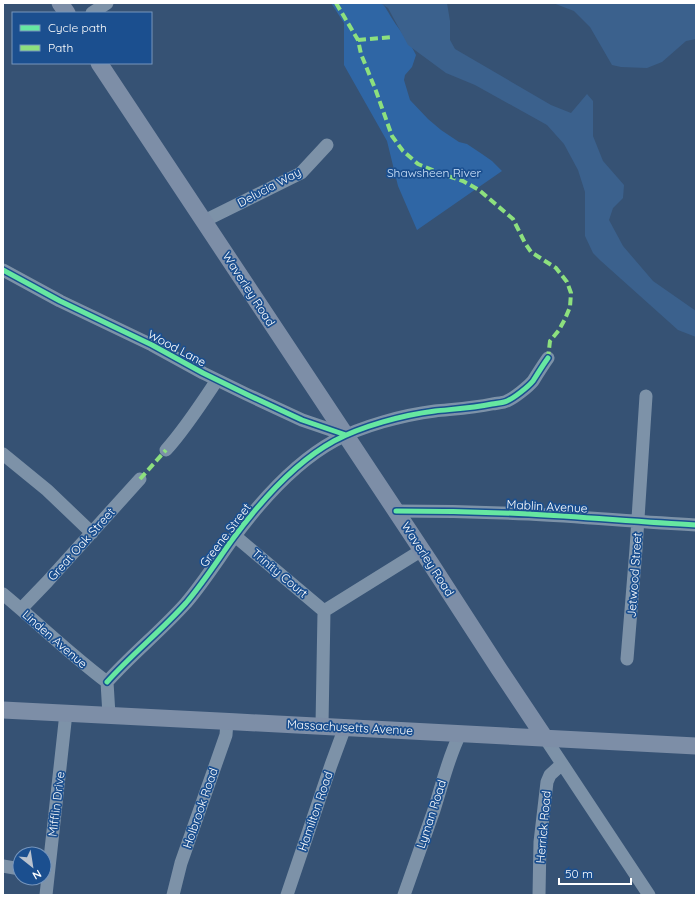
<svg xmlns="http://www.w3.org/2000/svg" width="699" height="898" font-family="Quicksand,sans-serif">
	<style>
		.green { fill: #2f66a5 }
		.water { fill: #3b618d }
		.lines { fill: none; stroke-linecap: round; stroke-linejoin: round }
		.minor { stroke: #7d92a8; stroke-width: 13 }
		.major { stroke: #7d8ea7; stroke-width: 17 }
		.quiet { stroke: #8de07e; stroke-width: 4; stroke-dasharray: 8 4; stroke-linecap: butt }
		.cycleway-casing { stroke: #1b4f8f; stroke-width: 8 }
		.cycleway { stroke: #66e7a1; stroke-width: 5 }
		.labels { text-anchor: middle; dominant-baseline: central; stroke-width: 3.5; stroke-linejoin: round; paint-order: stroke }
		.park-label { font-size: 12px; fill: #cfe3fa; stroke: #1b4f8f }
		.street-label { font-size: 12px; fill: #fff; stroke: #1b4f8f }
	</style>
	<rect width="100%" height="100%" fill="#365274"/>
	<!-- green -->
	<path class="green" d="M331 3H382C387 9 389 14 393 20 400 31 410 42 416 55L412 67 405 75 404 80 410 100 428 119 441 130 459 142 467 144 482 154 492 161 502 171 417 230 398 186 387 141 344 65V23Z"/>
	<!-- water -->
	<path class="water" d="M380 3H447L450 21V40L455 49 551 105 571 113 587 94 593 101V136L603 161 624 185 623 198 613 208 609 220 623 246 653 281 696 311V337L678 330 601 261 593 253 585 236V192L578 170 564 144 547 125 475 85 446 73 408 45 388 8Z
		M553 3H696V39L686 41 662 62 647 68 621 67 612 65 590 27 574 11Z"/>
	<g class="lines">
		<!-- minor -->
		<path class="minor" d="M92 13 107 3
			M204 221 301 173 327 145
			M3 270 60 301 152 345 203 373 246 394 302 420 346 435
			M166 450C185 429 201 404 217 380
			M3 454 47 490 92 533
			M396 511C441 511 485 512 529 514 585 517 640 522 696 525
			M235 536 324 611 322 725
			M3 594C38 623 71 655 107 682
			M21 609 47 582 140 479
			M324 611 422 550
			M627 659 636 549 646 396
			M107 682C132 654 161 631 186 603 203 583 217 561 232 540 259 503 294 463 334 441 362 426 403 415 435 411 454 409 473 408 492 404 497 403 503 403 507 401 514 398 528 387 533 381 538 373 543 365 548 358
			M107 682 109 715
			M545 738 649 895
			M3 866 20 869
			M46 895 66 713
			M173 895 181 863 226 735 227 721
			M287 895 331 765 345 727
			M404 895C414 867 424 838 434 810 442 785 448 758 460 734
			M539 895 540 842 547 782 550 775 562 764"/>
		<!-- major -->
		<path class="major" d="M60 3 67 13
			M99 63 431 564 499 669 545 738
			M3 710C234 722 465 733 696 746"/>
		<!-- quiet -->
		<path class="quiet" d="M336 3 358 40 361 54 376 91 392 136 403 151 418 164 442 174 463 181 479 190 513 219 525 243 531 252 556 268 567 282 571 293 570 307 565 319 559 330 550 341 548 358
			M358 40 392 37
			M140 479 166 450"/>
		<!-- cycleway casing -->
		<g class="cycleway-casing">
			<path id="cycleway" d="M3 270 60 301 152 345 203 373 246 394 302 420 346 435
				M396 511C441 511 485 512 529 514 585 517 640 522 696 525
				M107 682C132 654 161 631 186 603 203 583 217 561 232 540 259 503 294 463 334 441 362 426 403 415 435 411 454 409 473 408 492 404 497 403 503 403 507 401 514 398 528 387 533 381 538 373 543 365 548 358"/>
		</g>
		<!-- cycleway -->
		<use href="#cycleway" class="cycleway"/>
	</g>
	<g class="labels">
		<!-- park labels -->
		<g class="park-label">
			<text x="434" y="172">Shawsheen River</text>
		</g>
		<!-- street labels -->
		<g class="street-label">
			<text transform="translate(269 187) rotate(-28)">Delucia Way</text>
			<text transform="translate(249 289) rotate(57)">Waverley Road</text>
			<text transform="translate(177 348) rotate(28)">Wood Lane</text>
			<text transform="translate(547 506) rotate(3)">Mablin Avenue</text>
			<text transform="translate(225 535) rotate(-53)">Greene Street</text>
			<text transform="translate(81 544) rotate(-48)">Great Oak Street</text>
			<text transform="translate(428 559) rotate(57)">Waverley Road</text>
			<text transform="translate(280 573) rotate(40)">Trinity Court</text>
			<text transform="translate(634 575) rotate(-86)">Jetwood Street</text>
			<text transform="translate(55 639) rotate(41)">Linden Avenue</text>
			<text transform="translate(350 727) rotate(3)">Massachusetts Avenue</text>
			<text transform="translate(56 804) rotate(-83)">Mifflin Drive</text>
			<text transform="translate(200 808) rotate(-71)">Holbrook Road</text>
			<text transform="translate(315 811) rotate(-71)">Hamilton Road</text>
			<text transform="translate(431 814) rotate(-72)">Lyman Road</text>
			<text transform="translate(543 827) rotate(-85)">Herrick Road</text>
		</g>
	</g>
	<!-- border -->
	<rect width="699" height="898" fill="none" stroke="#ffffff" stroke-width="8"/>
	<!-- legend -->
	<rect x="12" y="12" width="140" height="52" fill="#1b4f8f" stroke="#7695bc"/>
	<rect x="20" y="25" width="20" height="6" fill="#66e7a1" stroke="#7695bc"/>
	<text x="48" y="32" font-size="12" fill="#ffffff">Cycle path</text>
	<rect x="20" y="45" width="20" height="6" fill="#8de07e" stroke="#7695bc"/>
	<text x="48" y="52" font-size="12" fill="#ffffff">Path</text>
	<!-- north arrow -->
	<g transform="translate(32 866) rotate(150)"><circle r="19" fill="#1b4f8f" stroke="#7695bc"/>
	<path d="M0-3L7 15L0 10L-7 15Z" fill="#b9c2ce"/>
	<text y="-6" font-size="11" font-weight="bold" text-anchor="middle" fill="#ffffff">N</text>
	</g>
	<!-- scale -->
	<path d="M559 878v6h72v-6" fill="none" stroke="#ffffff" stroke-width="2"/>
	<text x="565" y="878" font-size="12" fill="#ffffff" stroke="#1b4f8f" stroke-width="3" paint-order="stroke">50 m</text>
</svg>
